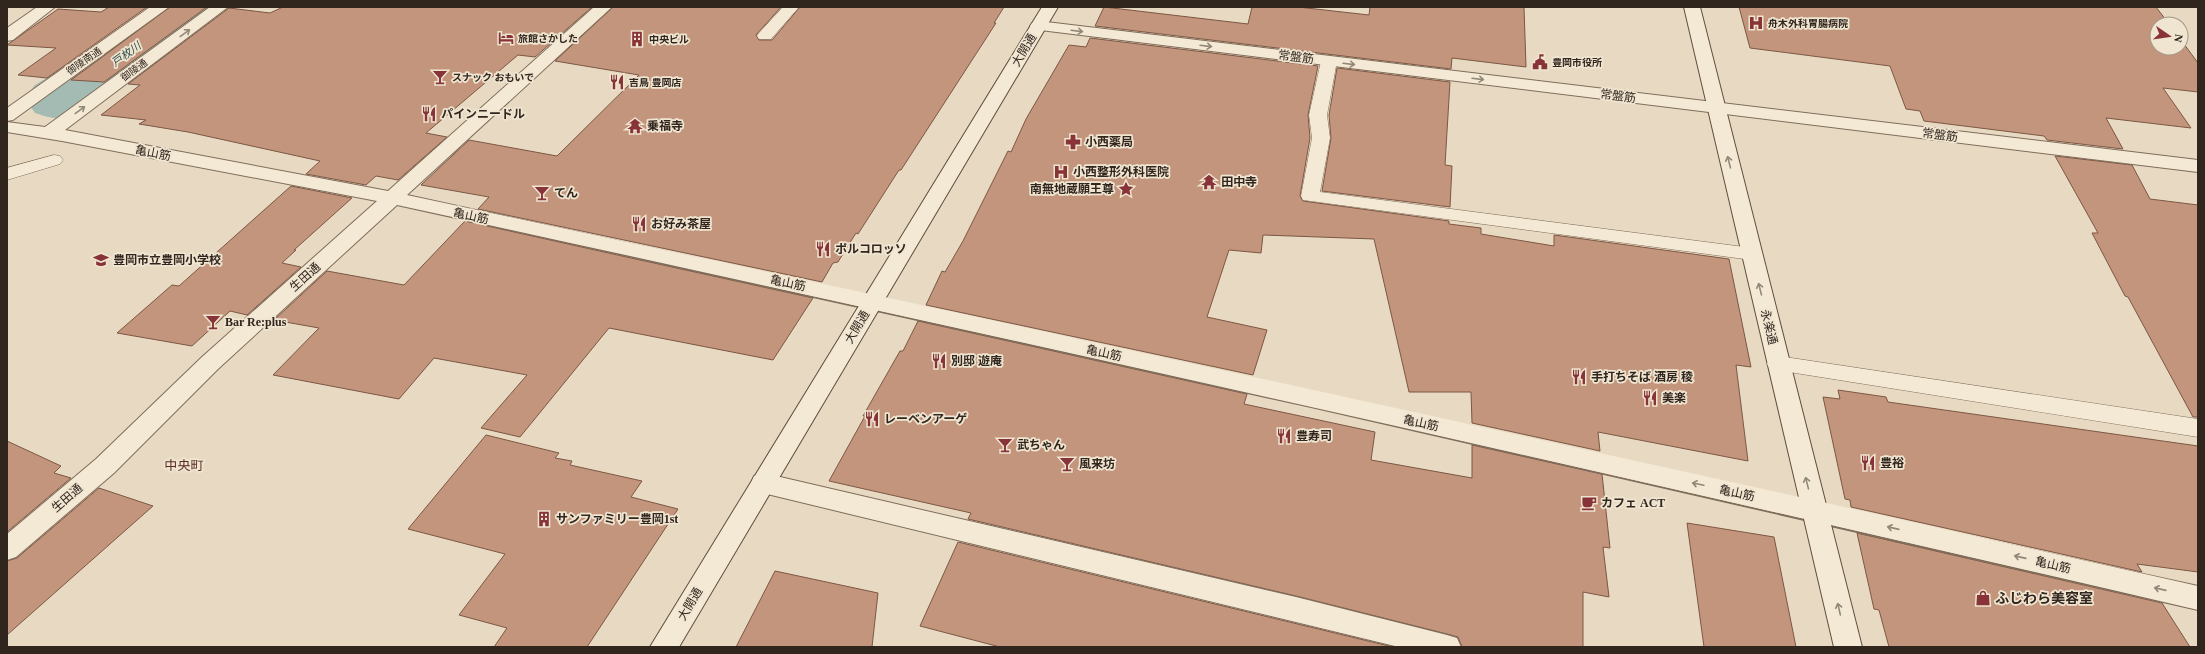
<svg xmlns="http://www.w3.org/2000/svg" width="2205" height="654" font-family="'Times New Roman','Noto Sans JP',serif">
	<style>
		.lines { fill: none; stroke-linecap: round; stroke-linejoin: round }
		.river { fill: #a4bbb3; fill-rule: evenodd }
		.building { fill: #c2957c; stroke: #7c5744 }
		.lane-casing { stroke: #7f6d5b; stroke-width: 1 }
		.street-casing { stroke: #7f6d5b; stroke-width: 2 }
		.secondary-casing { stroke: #614e3f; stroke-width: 2 }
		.lane { fill: #f4e9d4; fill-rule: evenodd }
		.street { fill: #f4e9d4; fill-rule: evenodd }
		.secondary { fill: #f4e9d4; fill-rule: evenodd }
		.oneway { stroke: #928879 }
		.labels { text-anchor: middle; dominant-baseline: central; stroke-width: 3.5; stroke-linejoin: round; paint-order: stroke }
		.far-poi-label { font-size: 10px; font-weight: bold; fill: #31261e; stroke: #f0e5d1; text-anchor: start }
		.far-street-label { font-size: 10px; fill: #31261e; stroke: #f0e5d1 }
		.far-water-label { font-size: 11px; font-style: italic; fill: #2f4f4b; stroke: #f0e5d1 }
		.street-label { font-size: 12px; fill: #31261e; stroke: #f0e5d1 }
		.poi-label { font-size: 12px; font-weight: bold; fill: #31261e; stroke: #f0e5d1; text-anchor: start }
		.neighbourhood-label { font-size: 13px; fill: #582b22; stroke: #f0e5d1 }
		.near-poi-label { font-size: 14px; font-weight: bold; fill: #31261e; stroke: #f0e5d1; text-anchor: start }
	</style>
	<rect width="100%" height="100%" fill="#e8dac2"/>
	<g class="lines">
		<!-- river -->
		<path class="river" d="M152 7H221L212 20C181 42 92 117 59 118 51 119 42 115 35 113L25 99 35 85 84 55Z"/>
	</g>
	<!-- building -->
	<path class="building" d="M109 7H147L47 78 18 75 56 48 7 45 58 9 101 12Z
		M170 7H207L104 82 71 80Z
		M283 7H592L535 57 518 55 426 133 447 137 398 180 376 176 366 185 306 174 320 161 188 132 139 124 146 120 101 115 140 85 128 84 229 8 270 13Z
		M613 7H781L756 35 759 40H772L800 7H1004L994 23H996L901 170H899L858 234 856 233 838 262 833 263 822 282 478 209 489 197 421 185 469 140 557 156 639 75 555 61Z
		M1104 7 1248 24 1252 7H1298L1369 15 1370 7H1524L1526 67 1452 58 1451 69 1095 26Z
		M1739 7H2156L2169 24H2157V48H2181V40L2198 63V92L2163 88 2191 128 2106 118 2123 149 2047 140 2044 136 1924 121 1920 111 1906 109 1890 66 1750 48Z
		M1090 38 1318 66 1308 115 1310 138 1300 196 1303 201 1449 221V224L1481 228V234L1554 246V235L1729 259 1751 367 1736 365 1748 461 1598 432 1600 451 1472 423 1471 392H1409L1374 239 1263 235 1261 253 1229 250 1207 317 1267 330 1253 375 926 305 942 271 945 272 963 241 1008 151 1011 152 1026 119 1069 45 1086 47Z
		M1337 68 1450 82 1445 165 1452 166 1450 207 1322 191 1331 138 1329 115Z
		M2055 156 2132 165 2150 199 2198 205V417H2193L2128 297 2125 296 2092 233H2098Z
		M291 186 352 198 294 250H296L282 263 301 267 247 315 230 311 192 346 117 333 172 285 179 286Z
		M465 221 622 256 813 298 773 360 609 328 520 437 481 428 527 375 434 358 399 399 273 375 319 328 274 320 327 271 404 285Z
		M918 321 1247 394 1244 404 1375 432 1371 460 1472 478V445L1602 474 1610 548 1603 547 1609 597 1583 592V647H1462L1458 637 1447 634 1296 596 968 519 971 513 829 481 865 416H863L900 351H903Z
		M1838 390 1886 397 1888 402 2198 446V572L2137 564 2142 572 1851 507 1850 500 1845 499 1823 397 1840 399Z
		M486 435 559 453 555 458 572 461 570 465 642 481 631 497 678 509 587 647H494L507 628 459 615 505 554 408 529Z
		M7 441 61 466 54 473 71 478 7 532Z
		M99 488 153 506 7 635V561L17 558Z
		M1687 523 1774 537 1796 647H1704Z
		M1857 533 2162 603 2190 647H1889L1879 610 1874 609Z
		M958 542 1393 647H1000L920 626Z
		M775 571 878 593 872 647H736Z"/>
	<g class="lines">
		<!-- lane casing -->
		<g class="lane-casing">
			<path id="lane" d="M783 7H799L771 39H759L757 36 759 33Z
				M1329 56 1335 58 1337 61 1327 115 1330 138 1320 192 1752 248 1759 249 1762 254 1759 259 1752 260 1303 200 1301 196 1312 138 1309 115 1321 61 1323 58Z
				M54 155 60 156 63 160 60 164 7 180V168Z
				M1778 356 2198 419V437L1770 369 1767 364 1770 359Z"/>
		</g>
		<!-- street casing -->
		<g class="street-casing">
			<path id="street" d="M37 7H55L13 40 7 41V28Z
				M150 7H169L13 120 7 121V108Z
				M210 7H228L65 130 388 191 594 7H612L407 195C1005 322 1602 452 2198 586V610C1599 470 998 336 397 205L218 369 114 473 16 557 7 560V534L96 459 202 357 377 201 62 141 7 132V122L45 127Z
				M1038 21 2198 160V172L1032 29 1030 26 1032 23Z
				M763 473 1296 597 1447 635 1457 638 1461 647H1399L763 493 754 490 751 483 754 476Z"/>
		</g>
		<!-- secondary casing -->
		<g class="secondary-casing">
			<path id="secondary" d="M1042 7H1058L679 647H650Z
				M1684 7H1700L1862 647H1834Z"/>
		</g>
		<!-- lane -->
		<use href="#lane" class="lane"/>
		<!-- street -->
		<use href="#street" class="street"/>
		<!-- secondary -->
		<use href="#secondary" class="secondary"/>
	</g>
	<!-- one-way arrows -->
	<defs><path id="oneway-shaft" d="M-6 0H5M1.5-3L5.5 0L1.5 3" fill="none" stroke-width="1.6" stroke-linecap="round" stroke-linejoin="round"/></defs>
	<g class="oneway">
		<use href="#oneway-shaft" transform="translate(1077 31) rotate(7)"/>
		<use href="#oneway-shaft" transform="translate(185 33) rotate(-36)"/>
		<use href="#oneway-shaft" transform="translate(1206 46) rotate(7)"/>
		<use href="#oneway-shaft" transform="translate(1349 64) rotate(7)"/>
		<use href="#oneway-shaft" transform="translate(1478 79) rotate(7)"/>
		<use href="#oneway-shaft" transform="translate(80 110) rotate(-36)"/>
		<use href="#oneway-shaft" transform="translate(1729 162) rotate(-104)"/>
		<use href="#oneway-shaft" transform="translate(1760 289) rotate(-104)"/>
		<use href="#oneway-shaft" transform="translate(1807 483) rotate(-104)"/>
		<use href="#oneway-shaft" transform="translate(1698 484) rotate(-168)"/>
		<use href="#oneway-shaft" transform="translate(1893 528) rotate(-167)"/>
		<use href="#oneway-shaft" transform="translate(2020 557) rotate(-167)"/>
		<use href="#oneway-shaft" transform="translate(2160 589) rotate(-167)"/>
		<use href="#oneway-shaft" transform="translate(1839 609) rotate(-103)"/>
	</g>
	<!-- icons -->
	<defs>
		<g id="hospital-bare" transform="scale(1.2)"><path d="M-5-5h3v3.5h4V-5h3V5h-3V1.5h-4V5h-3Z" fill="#873338" stroke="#f0e5d1" stroke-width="2.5" paint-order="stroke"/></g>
		<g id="hotel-bare" transform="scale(1.2)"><path d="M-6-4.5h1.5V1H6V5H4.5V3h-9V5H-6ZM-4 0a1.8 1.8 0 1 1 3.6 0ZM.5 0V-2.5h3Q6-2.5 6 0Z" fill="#873338" stroke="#f0e5d1" stroke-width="2.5" paint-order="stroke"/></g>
		<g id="building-bare" transform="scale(1.2)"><path d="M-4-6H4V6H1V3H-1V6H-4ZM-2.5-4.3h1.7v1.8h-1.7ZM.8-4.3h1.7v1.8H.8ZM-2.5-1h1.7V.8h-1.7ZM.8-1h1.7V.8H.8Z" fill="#873338" stroke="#f0e5d1" stroke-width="2.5" paint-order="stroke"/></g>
		<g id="civic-bare" transform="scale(1.2)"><path d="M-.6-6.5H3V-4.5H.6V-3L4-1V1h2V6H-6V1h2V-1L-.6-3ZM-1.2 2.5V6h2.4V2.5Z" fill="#873338" stroke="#f0e5d1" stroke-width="2.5" paint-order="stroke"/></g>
		<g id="bar-bare" transform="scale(1.2)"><path d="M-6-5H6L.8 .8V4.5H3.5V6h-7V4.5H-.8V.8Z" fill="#873338" stroke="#f0e5d1" stroke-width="2.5" paint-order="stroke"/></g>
		<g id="restaurant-bare" transform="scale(1.2)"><path d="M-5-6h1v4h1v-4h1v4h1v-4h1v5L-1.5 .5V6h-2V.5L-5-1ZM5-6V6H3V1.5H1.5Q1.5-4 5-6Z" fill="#873338" stroke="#f0e5d1" stroke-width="2.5" paint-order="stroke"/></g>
		<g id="temple-bare" transform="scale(1.2)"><path d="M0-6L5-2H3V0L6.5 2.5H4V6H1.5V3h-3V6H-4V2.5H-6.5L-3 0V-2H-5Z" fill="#873338" stroke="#f0e5d1" stroke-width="2.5" paint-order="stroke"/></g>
		<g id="pharmacy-bare" transform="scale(1.2)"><path d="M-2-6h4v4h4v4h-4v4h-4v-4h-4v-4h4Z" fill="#873338" stroke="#f0e5d1" stroke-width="2.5" paint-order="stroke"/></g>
		<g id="sight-bare" transform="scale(1.2)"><path d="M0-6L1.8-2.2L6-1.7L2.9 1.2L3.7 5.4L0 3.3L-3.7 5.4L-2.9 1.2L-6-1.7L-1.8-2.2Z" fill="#873338" stroke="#f0e5d1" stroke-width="2.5" paint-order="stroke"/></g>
		<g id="school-bare" transform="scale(1.2)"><path d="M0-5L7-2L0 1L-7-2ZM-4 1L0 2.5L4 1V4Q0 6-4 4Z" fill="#873338" stroke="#f0e5d1" stroke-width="2.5" paint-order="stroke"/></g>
		<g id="cafe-bare" transform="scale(1.2)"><path d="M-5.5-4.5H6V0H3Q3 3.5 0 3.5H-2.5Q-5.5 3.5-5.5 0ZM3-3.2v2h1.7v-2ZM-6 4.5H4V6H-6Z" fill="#873338" stroke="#f0e5d1" stroke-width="2.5" paint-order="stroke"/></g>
		<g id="shop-bare" transform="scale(1.2)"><path d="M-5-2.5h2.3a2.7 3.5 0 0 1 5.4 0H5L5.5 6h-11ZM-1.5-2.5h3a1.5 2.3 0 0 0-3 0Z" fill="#873338" stroke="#f0e5d1" stroke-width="2.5" paint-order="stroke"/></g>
	</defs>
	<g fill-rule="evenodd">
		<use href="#hospital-bare" x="1756" y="23"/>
		<use href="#hotel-bare" x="506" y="38"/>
		<use href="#building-bare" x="637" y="39"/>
		<use href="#civic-bare" x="1540" y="62"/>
		<use href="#bar-bare" x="440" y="77"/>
		<use href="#restaurant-bare" x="617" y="82"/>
		<use href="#restaurant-bare" x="429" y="114"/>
		<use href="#temple-bare" x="635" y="126"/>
		<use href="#pharmacy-bare" x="1073" y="142"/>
		<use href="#hospital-bare" x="1061" y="172"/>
		<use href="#temple-bare" x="1209" y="182"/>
		<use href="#sight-bare" x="1126" y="189"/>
		<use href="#bar-bare" x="542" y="193"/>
		<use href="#restaurant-bare" x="639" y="224"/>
		<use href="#restaurant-bare" x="823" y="249"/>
		<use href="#school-bare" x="101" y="260"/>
		<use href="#bar-bare" x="213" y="322"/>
		<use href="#restaurant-bare" x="939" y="361"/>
		<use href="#restaurant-bare" x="1579" y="377"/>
		<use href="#restaurant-bare" x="1650" y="398"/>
		<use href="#restaurant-bare" x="872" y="419"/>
		<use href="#restaurant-bare" x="1284" y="436"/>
		<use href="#bar-bare" x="1005" y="445"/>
		<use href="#restaurant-bare" x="1868" y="463"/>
		<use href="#bar-bare" x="1067" y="464"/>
		<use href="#cafe-bare" x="1589" y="503"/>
		<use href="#building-bare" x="544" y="519"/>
		<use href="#shop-bare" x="1983" y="598"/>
	</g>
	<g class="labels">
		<!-- far-poi labels -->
		<g class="far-poi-label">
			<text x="1768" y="23">舟木外科胃腸病院</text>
			<text x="518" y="38">旅館さかした</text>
			<text x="649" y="39">中央ビル</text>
			<text x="1552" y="62">豊岡市役所</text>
			<text x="452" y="77">スナック おもいで</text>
			<text x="629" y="82">吉鳥 豊岡店</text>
		</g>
		<!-- far-street labels -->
		<g class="far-street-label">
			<text transform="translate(84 61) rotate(-35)">御陵南通</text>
			<text transform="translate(134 70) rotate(-36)">御陵通</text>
		</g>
		<!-- far-water labels -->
		<g class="far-water-label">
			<text transform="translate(126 54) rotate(-36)">戸枚川</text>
		</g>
		<!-- street labels -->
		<g class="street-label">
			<text transform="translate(1024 50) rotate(-59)">大開通</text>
			<text transform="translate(1296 57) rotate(7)">常盤筋</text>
			<text transform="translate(1618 96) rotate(7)">常盤筋</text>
			<text transform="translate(1940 135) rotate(7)">常盤筋</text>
			<text transform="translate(153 153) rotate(11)">亀山筋</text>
			<text transform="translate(471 216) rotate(12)">亀山筋</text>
			<text transform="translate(305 277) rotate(-42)">生田通</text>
			<text transform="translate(788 283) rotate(12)">亀山筋</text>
			<text transform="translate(857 327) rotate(-59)">大開通</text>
			<text transform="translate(1769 327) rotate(76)">永楽通</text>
			<text transform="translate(1104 353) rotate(12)">亀山筋</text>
			<text transform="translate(1421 423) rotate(12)">亀山筋</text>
			<text transform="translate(1737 493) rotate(12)">亀山筋</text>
			<text transform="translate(67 498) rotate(-41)">生田通</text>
			<text transform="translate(2053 565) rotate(13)">亀山筋</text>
			<text transform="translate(690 604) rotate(-59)">大開通</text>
		</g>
		<!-- poi labels -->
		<g class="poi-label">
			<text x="441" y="114">パインニードル</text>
			<text x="647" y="126">乗福寺</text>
			<text x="1085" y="142">小西薬局</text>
			<text x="1073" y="172">小西整形外科医院</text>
			<text x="1221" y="182">田中寺</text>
			<text x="1114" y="189" text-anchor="end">南無地蔵願王尊</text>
			<text x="554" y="193">てん</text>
			<text x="651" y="224">お好み茶屋</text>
			<text x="835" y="249">ポルコロッソ</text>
			<text x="113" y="260">豊岡市立豊岡小学校</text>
			<text x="225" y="322">Bar Re:plus</text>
			<text x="951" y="361">別邸 遊庵</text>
			<text x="1591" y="377">手打ちそば 酒房 稜</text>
			<text x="1662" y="398">美楽</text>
			<text x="884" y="419">レーベンアーゲ</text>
			<text x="1296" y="436">豊寿司</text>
			<text x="1017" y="445">武ちゃん</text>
			<text x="1880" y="463">豊裕</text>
			<text x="1079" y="464">風来坊</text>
			<text x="1601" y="503">カフェ ACT</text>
			<text x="556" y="519">サンファミリー豊岡1st</text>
		</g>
		<!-- neighbourhood labels -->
		<g class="neighbourhood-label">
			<text x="184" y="465">中央町</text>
		</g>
		<!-- near-poi labels -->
		<g class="near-poi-label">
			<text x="1995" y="598">ふじわら美容室</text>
		</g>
	</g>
	<!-- border -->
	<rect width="2205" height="654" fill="none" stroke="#31261e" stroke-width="16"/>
	<!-- north arrow -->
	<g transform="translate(2169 36) rotate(103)"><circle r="19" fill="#f0e5d1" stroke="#a49989"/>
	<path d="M0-3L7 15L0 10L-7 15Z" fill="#873338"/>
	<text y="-6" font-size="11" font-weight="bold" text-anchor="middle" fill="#31261e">N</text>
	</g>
</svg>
